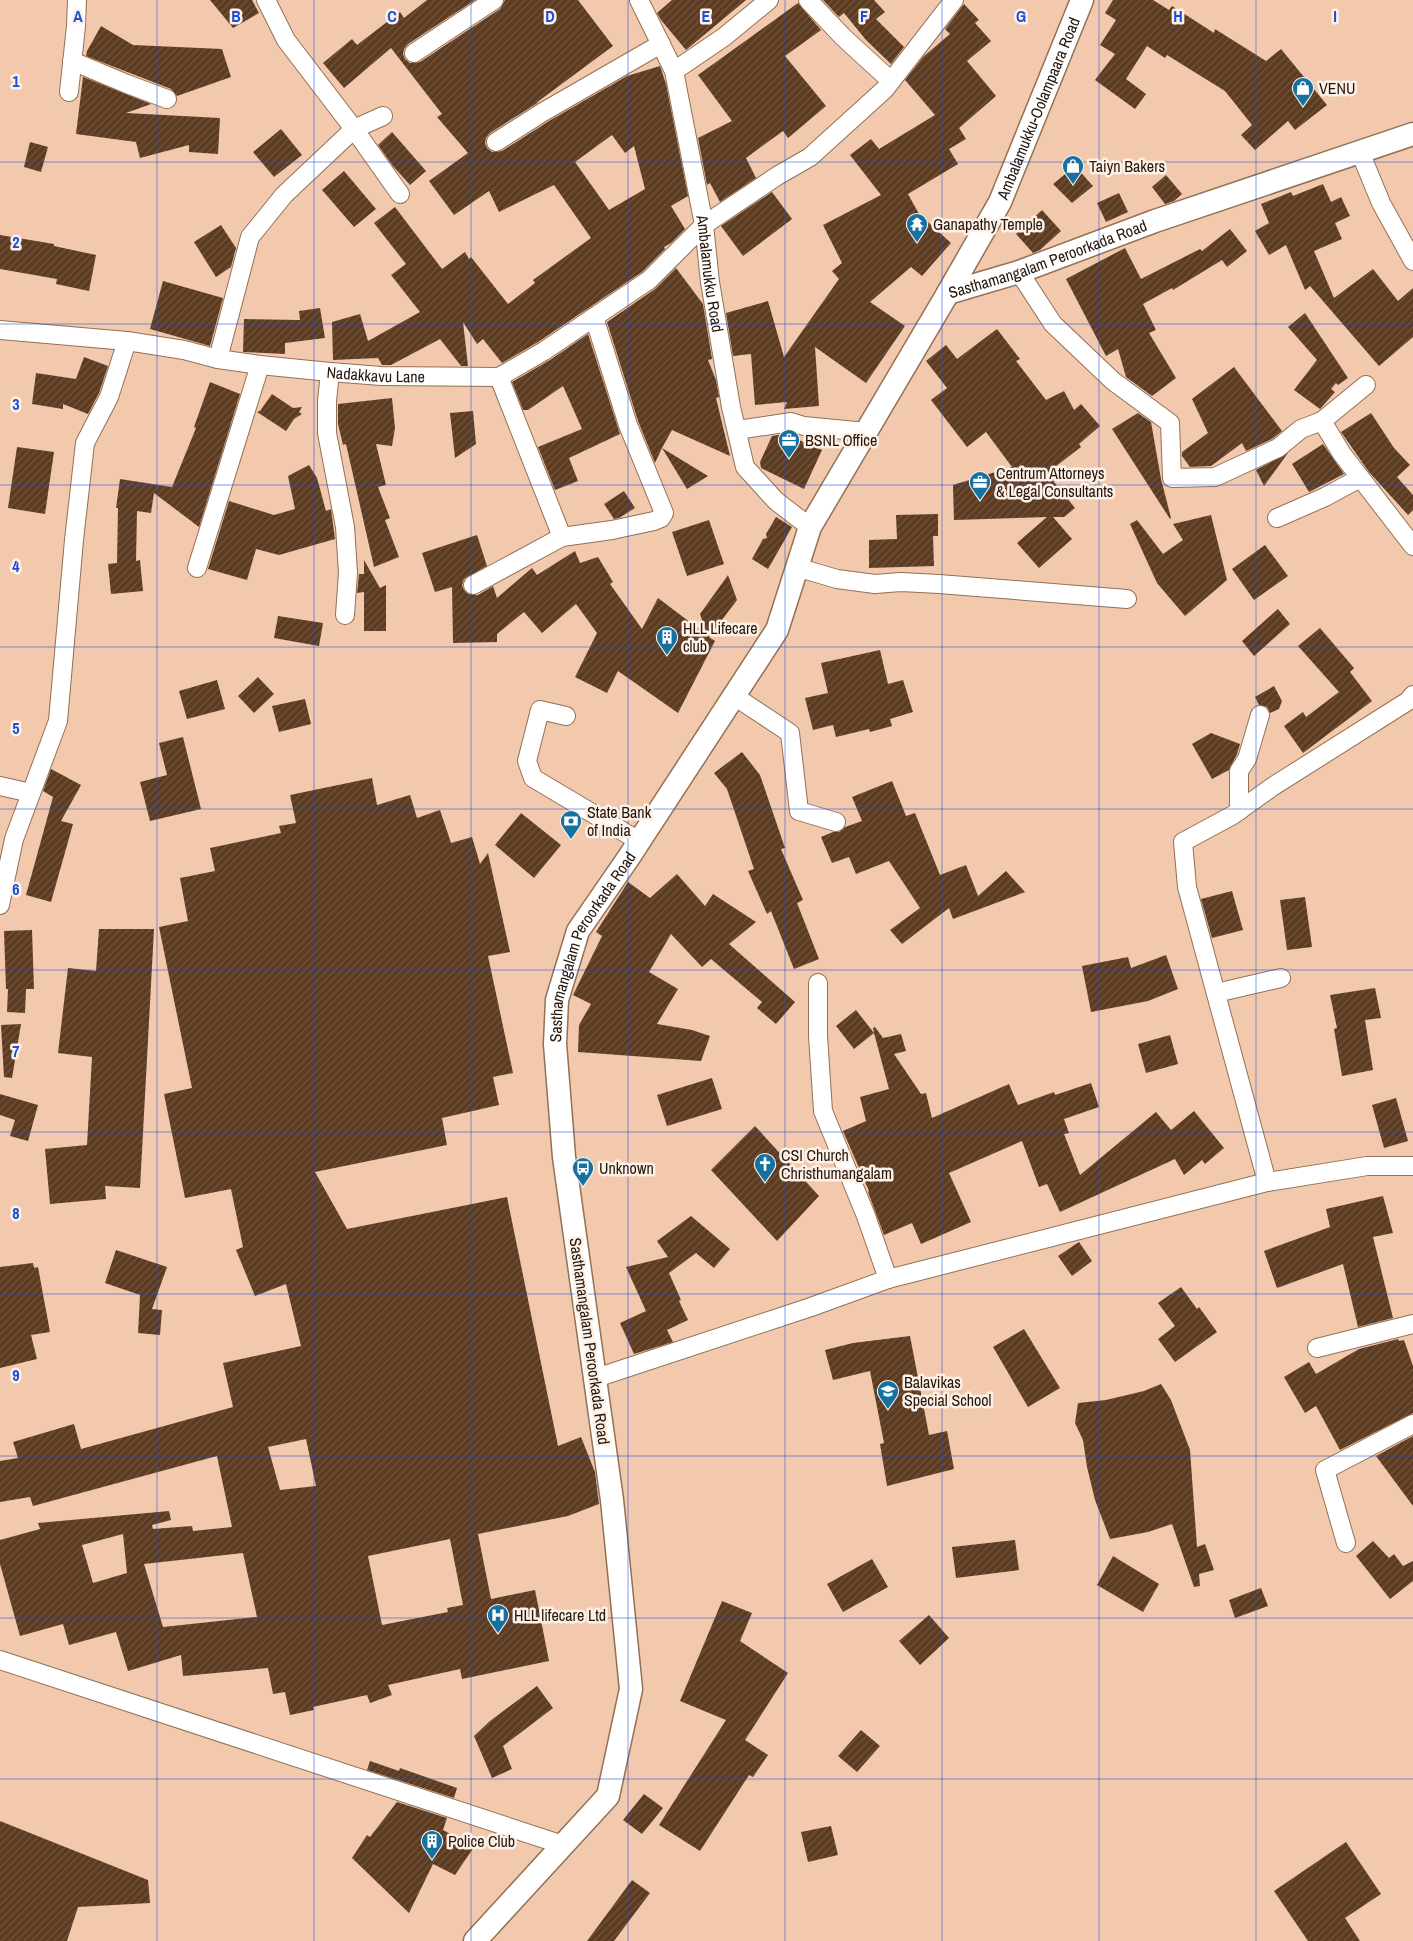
<svg xmlns="http://www.w3.org/2000/svg" width="1413" height="1941" font-family="'Archivo Narrow',sans-serif">
	<style>
		.building { fill: url(#building-hatch); fill-rule: evenodd }
		.lines { fill: none; stroke-linecap: round; stroke-linejoin: round }
		.minor-casing { stroke: #947054; stroke-width: 20 }
		.tertiary-casing { stroke: #947054; stroke-width: 25 }
		.minor { stroke: #fff; stroke-width: 18 }
		.tertiary { stroke: #fff; stroke-width: 22 }
		.grid { fill: none; stroke: #1d4ed8; stroke-width: 1; stroke-opacity: 0.55 }
		.labels { text-anchor: middle; dominant-baseline: central; stroke-width: 5; stroke-linejoin: round; paint-order: stroke }
		.poi-label { font-size: 16px; fill: #25160b; stroke: #fdf1e8; text-anchor: start }
		.street-label { font-size: 16px; fill: #25160b; stroke: #fdf1e8 }
		.grid-label { font-size: 16px; text-anchor: middle; font-weight: bold; fill: #1d4ed8; stroke: #fdf1e8; stroke-width: 5; stroke-linejoin: round; paint-order: stroke }
	</style>
	<defs>
		<pattern id="building-hatch" width="6" height="6" patternUnits="userSpaceOnUse" patternTransform="scale(1.25)"><rect width="6" height="6" fill="#5c3b21"/><path d="M-1 1l2-2M0 6l6-6M5 7l2-2" fill="none" stroke="#70543f"/></pattern>
	</defs>
	<rect width="100%" height="100%" fill="#f2c9ac"/>
	<!-- building -->
	<path class="building" d="M210 0H252L259 13 233 28Z
		M427 0H475L408 44 404 49 403 54 405 59 410 63 420 62 500 9 505 0H578L613 46 536 103 539 102 490 133 486 138 485 143 487 148 492 152 502 151 549 121 627 76 660 66 666 84 688 196 671 206 685 229 671 243 664 247 665 249 642 272 538 342 502 363 483 339 477 344 463 322 468 366H461L440 339 391 365H382L378 358 333 360 332 322 360 314 368 341 420 312 391 275 406 264 374 223 395 207 442 269 465 252 469 259 471 257 508 304 535 283 533 280 591 238 554 185 499 212 489 191 454 215 429 181 468 153 437 117 442 114 391 48 344 88 323 63 352 39 357 45 400 12 404 18ZM612 135 625 153 634 146 645 189 609 210 575 162Z
		M672 0H746L686 50 661 20 657 13Z
		M823 0H874L885 12 876 19 904 47 891 64 866 40 844 13 839 17Z
		M1113 0H1153L1169 10 1172 6 1214 33 1215 29 1266 61 1281 49 1327 105 1295 130 1288 121 1255 150 1241 135 1252 125 1225 91 1167 55 1165 58 1147 46 1126 79 1146 94 1135 109 1095 80 1115 54 1100 45 1116 20 1105 13Z
		M798 3 821 30 785 56 826 106 788 138 783 131 746 158 756 178 720 202 710 183 707 185 698 138 732 121 698 75Z
		M964 4 979 20 975 23 991 41 967 61 996 96 959 128 966 139 949 149 958 164 908 194 919 214 951 243 922 276 911 267 870 302 905 326 866 383 815 347 819 406 784 409 787 402 755 405 751 354 733 356 726 313 768 301 784 357 839 279 832 271 842 263 823 225 881 195 850 155 871 139 879 149 935 115 905 80 923 57 950 34 945 29Z
		M101 26 133 45 222 49 231 77 177 96 171 89 86 56 87 51Z
		M83 77 151 104 126 113 220 118 218 154 189 152V145L140 158 136 142 76 134Z
		M281 129 302 155 274 177 253 152Z
		M392 132 426 171 410 185 393 166 378 145Z
		M30 142 48 147 41 172 24 167Z
		M1075 166 1093 186 1072 203 1053 184Z
		M344 171 376 209 354 227 322 190Z
		M1166 175 1182 194 1174 201 1165 204 1152 187Z
		M1323 184 1331 202 1341 197 1350 216 1335 223 1342 239 1314 251 1334 298 1373 269 1398 301 1413 288V337L1379 366 1310 286 1305 290 1286 245 1269 255 1255 231 1269 223 1261 204 1291 192 1293 196Z
		M772 192 792 219 743 256 721 226Z
		M1119 193 1128 212 1106 222 1097 203Z
		M1042 210 1061 231 1040 250 1033 253 1016 234Z
		M221 225 236 248 231 267 216 277 194 242Z
		M1230 229 1247 251 1227 267 1222 260 1173 290 1172 288 1143 304 1156 330 1149 333 1176 378 1152 396 1126 377 1118 349 1106 356 1066 279 1125 248 1141 279 1200 249 1202 251Z
		M0 235 54 244V246L96 255 89 291 56 284 57 279 0 269Z
		M676 268 703 304 712 359 708 360 716 380 719 397 716 398 730 456 672 430 662 448 708 476 687 489 662 448 655 463 638 421 607 322 655 289Z
		M163 281 223 298 210 346 150 329Z
		M320 308 325 338 285 343V354L243 352 244 319 300 320 299 311Z
		M1305 313 1348 378 1338 385 1336 383 1331 389 1335 392 1320 409 1294 390 1317 360 1288 327Z
		M997 329 1020 359 1016 361 1046 400 1064 391 1074 410 1081 404 1100 426 1079 444 1081 447 1047 473 1075 508 1064 517H1053L1072 539 1039 568 1017 543 1047 517 954 520 953 485 1012 467 986 432 967 447 931 400 947 388 926 361 946 345 957 359Z
		M588 334 620 434 569 458 578 481 555 490 538 447 582 429 563 386 528 410H523L512 382 550 360Z
		M84 357 108 366 99 393 88 414 63 404V409L32 404 36 373 76 379Z
		M1234 367 1282 431 1272 439 1246 451 1242 443 1211 466 1190 467 1182 456V452L1208 433 1192 399Z
		M210 382 240 394 199 527 154 493 151 513 137 511 136 561 140 560 143 591 111 594 108 564 117 563 118 508H116L120 479 172 487 196 428 194 427Z
		M272 394 293 408 302 407 299 412 302 414 294 419 286 431 257 412 260 411Z
		M392 398 395 428 392 446 376 444 386 485 378 487 390 518 385 520 399 557 374 567 346 444 343 445 338 424V404Z
		M473 411 476 444 455 458 450 413Z
		M1138 413 1151 422 1161 479 1171 518 1170 519 1112 429Z
		M1371 413 1394 448 1410 465 1397 477 1413 495V510L1408 515 1369 472 1341 432Z
		M785 434 822 450 804 489 761 468 760 462 772 436Z
		M1323 444 1344 474 1309 492 1292 464Z
		M17 447 54 452 45 514 8 508Z
		M1288 453 1264 486 1256 470Z
		M309 465 317 478 326 511 331 509 335 539 279 555 256 549 247 580 208 569 229 501 274 515 295 509 288 476Z
		M624 491 635 508 619 518 614 519 604 504Z
		M938 514V536H933L934 566 869 568V540L897 539 896 515Z
		M1211 515 1227 580 1185 616 1157 583 1130 524 1137 520 1163 554 1183 540 1173 524Z
		M776 517 792 527 768 569 752 559 763 539 767 538 766 534Z
		M709 520 724 564 687 576 672 532Z
		M477 535 487 566 464 579 462 585 464 590 468 594 478 595 493 586 497 598 532 568 537 575 575 551 580 563 598 557 613 582 610 584 642 629 658 598 707 635 700 614 728 575 737 600 709 637 715 641 678 713 618 671 607 693 575 677 597 633 576 604 542 633 524 612 497 634V642L453 643 452 587 435 592 422 553Z
		M1265 545 1288 576 1254 600 1232 569Z
		M364 560 380 588 386 585V631H364V592L357 593 359 574H364Z
		M1278 609 1290 624 1254 656 1242 641Z
		M278 616 323 623 319 646 274 638Z
		M1320 628 1354 668 1350 672 1372 701 1303 753 1284 726 1303 712 1306 717 1339 692 1298 646Z
		M880 650 888 684 903 680 913 712 890 719 892 726 870 732 869 729 836 737 833 725 813 730 805 698 828 693 821 663Z
		M258 677 274 694 254 713 238 696Z
		M217 680 225 709 187 719 179 691Z
		M1274 686 1282 701 1279 709 1270 713 1267 707 1259 705 1255 697Z
		M305 699 311 724 279 732 272 706Z
		M1211 733 1240 744 1237 754 1229 770 1212 779 1192 744Z
		M183 737 201 809 150 821 140 782 167 775 159 743Z
		M742 752 760 775 785 848 781 849 803 900 797 903 819 959 794 969 771 911 767 914 748 871 754 869 727 789 714 773Z
		M51 769 81 785 61 821 73 824 51 902 26 895 53 797 43 791Z
		M372 778 377 805 410 795 417 818 440 810 451 843 472 837 480 864 488 853 510 952 488 956 513 1073 493 1077 499 1105 442 1118 447 1145 315 1172 347 1229 507 1197 558 1446 581 1437 595 1472 599 1504 568 1516 478 1534 491 1599 535 1590 549 1661 462 1679 460 1669 388 1685 392 1695 370 1703 367 1695 313 1707 314 1710 290 1715 285 1692 273 1694 268 1668 183 1676 181 1655 128 1671 116 1632 69 1645 63 1624 20 1636 0 1564V1540L40 1529 38 1523 169 1511 171 1520 152 1525 153 1529 192 1526 193 1531 232 1527 217 1456 33 1506 30 1497 0 1502V1461L18 1458 13 1442 74 1424 81 1449 233 1407 223 1363 301 1346 286 1284 255 1296 236 1250 243 1247 231 1189 185 1198 164 1094 192 1088 159 927 188 921 180 878 215 871 210 848 281 833 279 826 296 823 290 795ZM306 1439 316 1486 280 1490 268 1447ZM123 1534 127 1573 93 1583 82 1545ZM450 1539 463 1605 447 1608 448 1612 382 1625 368 1556ZM243 1553 257 1617 163 1627 144 1564Z
		M892 781 906 816 915 813 940 875 966 865 978 896 1006 871 1025 892 953 919 949 908 902 944 890 930 920 908 889 861 856 874 849 857 832 863 821 837 833 832H839L845 827 862 821 852 797Z
		M521 813 561 845 534 878 495 845Z
		M677 874 705 906 713 894 756 922 729 944 795 1002 776 1024 757 1008 762 1002 711 959 702 967 671 934 649 972 678 989 657 1024 692 1030 710 1036 701 1061 578 1052 579 1025 591 1004 573 995 602 936 596 932 628 882 650 898Z
		M1232 891 1243 930 1212 938 1201 899Z
		M1305 897 1312 947 1287 950 1280 900Z
		M99 929H154L140 1188 105 1186 106 1199 50 1204 45 1149 87 1145 92 1057 58 1053 68 968 96 971Z
		M32 930 34 989H26L25 1013 7 1012 8 989H6L4 931Z
		M1166 955 1178 989 1148 1001 1091 1012 1082 966 1128 957 1131 968Z
		M1375 988 1381 1018 1365 1020 1373 1070 1342 1076 1334 1029 1337 1028 1330 995Z
		M856 1010 874 1033 873 1028 875 1027 883 1038 901 1034 906 1051 894 1054 921 1094 926 1093 932 1118 1009 1084 1018 1105 1054 1092 1055 1095 1091 1083 1099 1107 1064 1119 1069 1133 1064 1134 1080 1175 1156 1112 1171 1130 1194 1111 1224 1148 1205 1164 1202 1160 1184 1175 1175 1159 1060 1212 1047 1184 1039 1187 1022 1141 949 1173 971 1222 921 1244 912 1223 884 1235 868 1192 869 1191 843 1131 866 1121 860 1097 889 1089 874 1033 854 1049 836 1026Z
		M21 1024 12 1078 4 1077 1 1025Z
		M1170 1035 1178 1064 1146 1073 1138 1044Z
		M712 1078 722 1109 667 1126 657 1095Z
		M0 1094 38 1105 28 1141 10 1136 15 1120 0 1115Z
		M1396 1098 1408 1141 1384 1148 1372 1105Z
		M755 1126 819 1196 777 1241 711 1170Z
		M1383 1196 1393 1233 1373 1237 1393 1318 1358 1327 1343 1264 1277 1288 1264 1251 1330 1227 1326 1209Z
		M691 1216 730 1249 714 1268 696 1253 669 1273 681 1300 679 1301 688 1320 667 1330 673 1342 634 1354 620 1323 646 1311 626 1267 668 1257 657 1241Z
		M1079 1242 1092 1261 1072 1276 1058 1256Z
		M116 1250 167 1267 152 1309 162 1310 160 1335 138 1333 140 1295 105 1283Z
		M33 1263 34 1268 38 1267 50 1332 31 1335 37 1359 0 1368V1267Z
		M1181 1287 1197 1309 1199 1307 1217 1332 1175 1362 1158 1339 1175 1326 1158 1303Z
		M1024 1329 1060 1388 1028 1407 993 1347Z
		M910 1336 929 1435 947 1431 954 1469 887 1486 880 1444 884 1443 870 1371 833 1380 825 1350 853 1343Z
		M1398 1339 1399 1341 1404 1340 1413 1366V1413L1340 1450 1316 1406 1305 1413 1284 1377 1309 1362 1316 1374 1359 1349Z
		M1161 1384 1171 1400 1190 1450 1197 1547 1205 1544 1214 1570 1199 1574 1200 1586 1194 1587 1172 1524 1148 1532 1110 1539 1095 1500 1087 1467 1083 1440 1075 1423 1078 1403 1106 1400 1144 1391Z
		M1413 1436V1506L1376 1456Z
		M1015 1540 1019 1570 956 1578 952 1547Z
		M1373 1541 1389 1558 1394 1554 1403 1566 1413 1561V1581L1390 1599 1356 1556Z
		M1113 1556 1159 1584 1143 1612 1097 1585Z
		M872 1559 888 1587 843 1612 827 1584Z
		M1261 1588 1268 1606 1235 1618 1229 1600Z
		M722 1601 752 1613 740 1641 788 1673 745 1740 768 1755 753 1777 749 1775 700 1851 659 1825 726 1720 680 1701Z
		M929 1615 949 1638 920 1665 899 1641Z
		M537 1686 553 1708 503 1746 512 1769 492 1778 474 1736 490 1721Z
		M861 1730 880 1746 857 1772 838 1756Z
		M370 1761 399 1771 400 1768 457 1788 454 1798 367 1770Z
		M644 1794 663 1808 642 1834 623 1820Z
		M397 1802 447 1818 443 1830 474 1847 455 1875 433 1864 409 1913 352 1858 367 1835 370 1837Z
		M0 1821 148 1880 150 1903 78 1907 67 1941H0Z
		M831 1826 838 1855 808 1862 801 1832Z
		M1346 1842 1381 1894 1345 1918 1360 1941H1308L1274 1891Z
		M632 1880 650 1893 614 1941H587Z"/>
	<g class="lines">
		<!-- minor casing -->
		<g class="minor-casing">
			<g id="minor">
				<path d="M266 0 286 40 354 129 400 194"/>
				<path id="s1" d="M639 0 674 71 704 225 710 282 731 407 745 467 776 501 810 527"/>
				<path d="M808 0 843 37 891 81"/>
				<path d="M414 53 494 0"/>
				<path d="M72 61 127 84 167 99"/>
				<path d="M674 71 724 37 769 0"/>
				<path d="M69 92 76 26 77 0"/>
				<path d="M496 142 543 112 661 44"/>
				<path d="M1360 152 1381 203 1413 261"/>
				<path d="M1019 272 1053 324 1113 381 1170 423 1172 478 1215 477 1278 448 1301 429 1322 421 1342 454 1413 546"/>
				<path id="s2" d="M0 330 127 341 184 350 218 359 260 365 330 372 381 376 499 377 544 351 649 280 704 225 777 176 810 157 885 89 954 0"/>
				<path d="M218 359 250 237 284 195 354 129 383 116"/>
				<path d="M330 372 327 401V433L345 527 348 573 345 615"/>
				<path d="M1322 421 1366 385"/>
				<path d="M737 430 791 422 804 426 866 432"/>
				<path d="M1277 518 1325 497 1360 478"/>
				<path d="M562 537 612 530 654 521 661 518 664 513 628 425 594 317"/>
				<path d="M796 567 837 579 875 584 901 582 939 584 1127 599"/>
				<path d="M197 568 260 365"/>
				<path d="M473 585 562 537 499 377"/>
				<path d="M734 696 790 733 799 811 836 822"/>
				<path d="M566 716 540 710 527 761 533 778 639 841"/>
				<path d="M0 786 31 793"/>
				<path d="M1239 811V771L1247 759 1260 715"/>
				<path d="M0 905 14 839 58 721 74 540 85 443 109 397 127 341"/>
				<path d="M818 983V1036L823 1111 866 1216 888 1279"/>
				<path d="M1216 993 1281 978"/>
				<path d="M1267 1182 1187 887 1183 842 1233 815 1272 787 1408 701 1413 695"/>
				<path d="M1317 1348 1413 1324"/>
				<path d="M596 1378 811 1307 888 1279 1267 1182 1367 1166H1413"/>
				<path d="M1346 1543 1325 1470 1413 1424"/>
				<path d="M0 1660 563 1845"/>
			</g>
		</g>
		<!-- tertiary casing -->
		<g class="tertiary-casing">
			<g id="tertiary">
				<path id="s3" d="M948 293 1000 202 1082 0"/>
				<path id="s4" d="M475 1941 608 1796 631 1689 612 1500 564 1157 555 1044 557 1000 578 931 629 857 777 630 810 527 948 293 1019 272 1155 221 1413 134"/>
			</g>
		</g>
		<!-- minor -->
		<use href="#minor" class="minor"/>
		<!-- tertiary -->
		<use href="#tertiary" class="tertiary"/>
	</g>
	<!-- grid -->
	<path class="grid" d="M157 0V1941M314 0V1941M471 0V1941M628 0V1941M785 0V1941M942 0V1941M1099 0V1941M1256 0V1941M0 162H1413M0 324H1413M0 485H1413M0 647H1413M0 809H1413M0 970H1413M0 1132H1413M0 1294H1413M0 1456H1413M0 1618H1413M0 1779H1413"/>
	<!-- icons -->
	<defs>
		<g id="shop-pin" transform="scale(1.125)"><path d="M0 17L-7.5 6A9.5 9.5 0 1 1 7.5 6Z" fill="#1571a0" stroke="#fdf1e8"/><path d="M-5-2.5h2.3a2.7 3.5 0 0 1 5.4 0H5L5.5 6h-11ZM-1.5-2.5h3a1.5 2.3 0 0 0-3 0Z" fill="#fff"/></g>
		<g id="temple-pin" transform="scale(1.125)"><path d="M0 17L-7.5 6A9.5 9.5 0 1 1 7.5 6Z" fill="#1571a0" stroke="#fdf1e8"/><path d="M0-6L5-2H3V0L6.5 2.5H4V6H1.5V3h-3V6H-4V2.5H-6.5L-3 0V-2H-5Z" fill="#fff"/></g>
		<g id="office-pin" transform="scale(1.125)"><path d="M0 17L-7.5 6A9.5 9.5 0 1 1 7.5 6Z" fill="#1571a0" stroke="#fdf1e8"/><path d="M-6-3h4V-5.5h4V-3h4V5H-6ZM-1-4.5V-3h2v-1.5ZM-6 0V1H6V0Z" fill="#fff"/></g>
		<g id="building-pin" transform="scale(1.125)"><path d="M0 17L-7.5 6A9.5 9.5 0 1 1 7.5 6Z" fill="#1571a0" stroke="#fdf1e8"/><path d="M-4-6H4V6H1V3H-1V6H-4ZM-2.5-4.3h1.7v1.8h-1.7ZM.8-4.3h1.7v1.8H.8ZM-2.5-1h1.7V.8h-1.7ZM.8-1h1.7V.8H.8Z" fill="#fff"/></g>
		<g id="bank-pin" transform="scale(1.125)"><path d="M0 17L-7.5 6A9.5 9.5 0 1 1 7.5 6Z" fill="#1571a0" stroke="#fdf1e8"/><path d="M-6-4H6V4H-6ZM0-2.3a2.3 2.3 0 1 0 0 4.6a2.3 2.3 0 1 0 0-4.6Z" fill="#fff"/></g>
		<g id="church-pin" transform="scale(1.125)"><path d="M0 17L-7.5 6A9.5 9.5 0 1 1 7.5 6Z" fill="#1571a0" stroke="#fdf1e8"/><path d="M-1.2-6h2.4v3.5h3.3v2.4h-3.3V6h-2.4V-.1h-3.3v-2.4h3.3Z" fill="#fff"/></g>
		<g id="bus-pin" transform="scale(1.125)"><path d="M0 17L-7.5 6A9.5 9.5 0 1 1 7.5 6Z" fill="#1571a0" stroke="#fdf1e8"/><path d="M-5-6H5V4H4V6H2V4H-2V6H-4V4H-5ZM-3.5-4V0h7V-4ZM-3.5 1.2v1.5H-2V1.2ZM2 1.2v1.5H3.5V1.2Z" fill="#fff"/></g>
		<g id="school-pin" transform="scale(1.125)"><path d="M0 17L-7.5 6A9.5 9.5 0 1 1 7.5 6Z" fill="#1571a0" stroke="#fdf1e8"/><path d="M0-5L7-2L0 1L-7-2ZM-4 1L0 2.5L4 1V4Q0 6-4 4Z" fill="#fff"/></g>
		<g id="hospital-pin" transform="scale(1.125)"><path d="M0 17L-7.5 6A9.5 9.5 0 1 1 7.5 6Z" fill="#1571a0" stroke="#fdf1e8"/><path d="M-5-5h3v3.5h4V-5h3V5h-3V1.5h-4V5h-3Z" fill="#fff"/></g>
	</defs>
	<g fill-rule="evenodd">
		<use href="#shop-pin" x="1303" y="88"/>
		<use href="#shop-pin" x="1073" y="166"/>
		<use href="#temple-pin" x="917" y="224"/>
		<use href="#office-pin" x="789" y="440"/>
		<use href="#office-pin" x="980" y="482"/>
		<use href="#building-pin" x="667" y="637"/>
		<use href="#bank-pin" x="571" y="821"/>
		<use href="#church-pin" x="765" y="1164"/>
		<use href="#bus-pin" x="583" y="1168"/>
		<use href="#school-pin" x="888" y="1391"/>
		<use href="#hospital-pin" x="498" y="1615"/>
		<use href="#building-pin" x="432" y="1841"/>
	</g>
	<g class="labels">
		<!-- poi labels -->
		<g class="poi-label">
			<text x="1319" y="88">VENU</text>
			<text x="1089" y="166">Taiyn Bakers</text>
			<text x="933" y="224">Ganapathy Temple</text>
			<text x="805" y="440">BSNL Office</text>
			<text x="996" y="473">Centrum Attorneys<tspan x="996" dy="18">&amp; Legal Consultants</tspan></text>
			<text x="683" y="628">HLL Lifecare<tspan x="683" dy="18">club</tspan></text>
			<text x="587" y="812">State Bank<tspan x="587" dy="18">of India</tspan></text>
			<text x="781" y="1155">CSI Church<tspan x="781" dy="18">Christhumangalam</tspan></text>
			<text x="599" y="1168">Unknown</text>
			<text x="904" y="1382">Balavikas<tspan x="904" dy="18">Special School</tspan></text>
			<text x="514" y="1615">HLL lifecare Ltd</text>
			<text x="448" y="1841">Police Club</text>
		</g>
		<!-- street labels -->
		<g class="street-label">
			<text stroke="none"><textPath href="#s3" startOffset="206">Ambalamukku-Oolampaara Road</textPath></text>
			<text stroke="none"><textPath href="#s4" startOffset="1918">Sasthamangalam Peroorkada Road</textPath></text>
			<text stroke="none"><textPath href="#s1" startOffset="285">Ambalamukku Road</textPath></text>
			<text stroke="none"><textPath href="#s2" startOffset="379">Nadakkavu Lane</textPath></text>
			<text stroke="none"><textPath href="#s4" startOffset="1062">Sasthamangalam Peroorkada Road</textPath></text>
			<text transform="translate(590 1341) rotate(82)">Sasthamangalam Peroorkada Road</text>
		</g>
	</g>
	<g class="grid-label">
		<text x="78" y="22">A</text>
		<text x="236" y="22">B</text>
		<text x="392" y="22">C</text>
		<text x="550" y="22">D</text>
		<text x="706" y="22">E</text>
		<text x="864" y="22">F</text>
		<text x="1021" y="22">G</text>
		<text x="1178" y="22">H</text>
		<text x="1335" y="22">I</text>
		<text x="16" y="87">1</text>
		<text x="16" y="248">2</text>
		<text x="16" y="410">3</text>
		<text x="16" y="572">4</text>
		<text x="16" y="734">5</text>
		<text x="16" y="895">6</text>
		<text x="16" y="1057">7</text>
		<text x="16" y="1219">8</text>
		<text x="16" y="1381">9</text>
	</g>
</svg>
